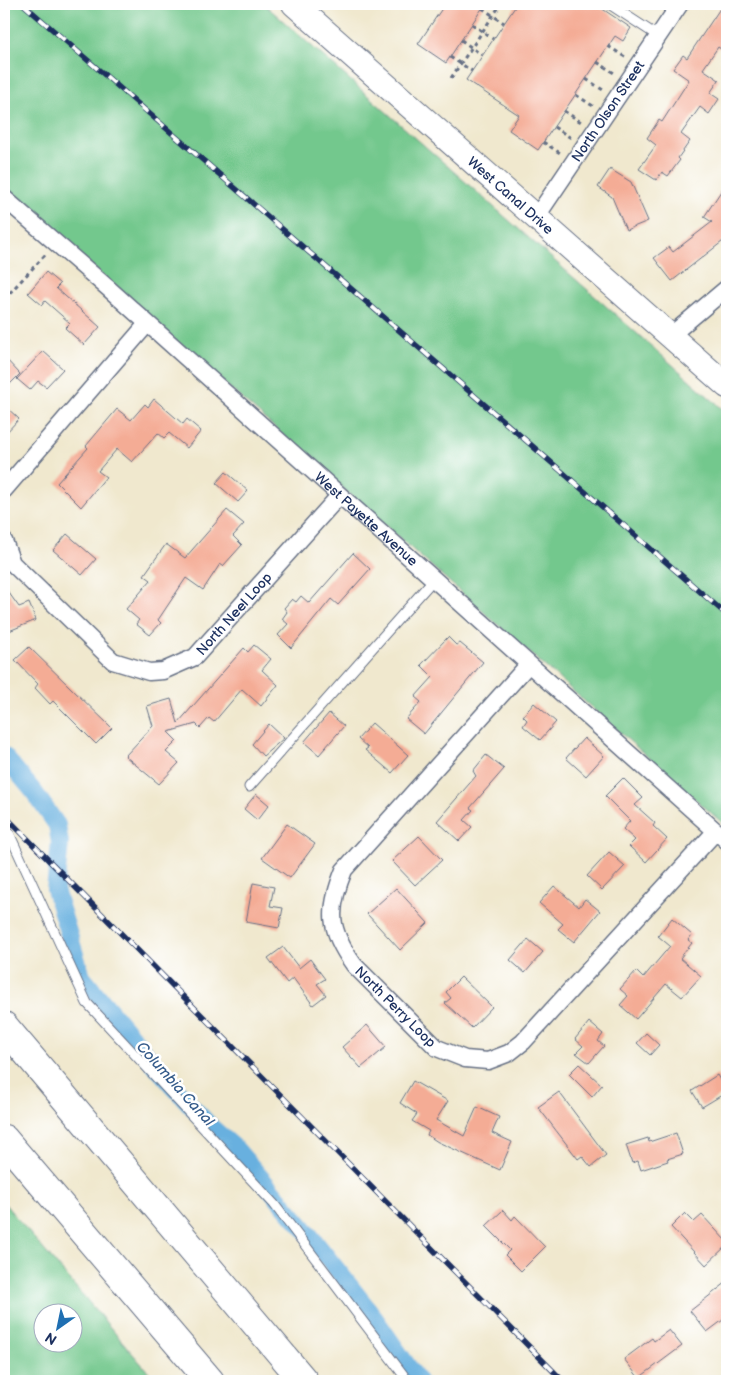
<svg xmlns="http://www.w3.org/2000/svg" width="731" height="1385" font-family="'Balsamiq Sans',sans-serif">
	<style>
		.green { fill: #73c88d; stroke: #477c76; fill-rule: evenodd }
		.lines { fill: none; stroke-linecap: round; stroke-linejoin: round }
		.canal { stroke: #68b0df; stroke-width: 18 }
		.building { fill: #f4ac95 }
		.lane-casing { stroke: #667085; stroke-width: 11 }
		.street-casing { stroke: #667085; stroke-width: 19 }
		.secondary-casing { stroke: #667085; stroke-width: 26 }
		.highway-casing { stroke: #667085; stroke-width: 30 }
		.path { stroke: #667085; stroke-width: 3; stroke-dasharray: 4 4; stroke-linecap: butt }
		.lane { stroke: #fff; stroke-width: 9 }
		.street { stroke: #fff; stroke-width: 16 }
		.secondary { stroke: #fff; stroke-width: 24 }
		.highway { stroke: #fff; stroke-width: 28 }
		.rail-casing { stroke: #1b2f5e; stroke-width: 5.5 }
		.rail { stroke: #fff; stroke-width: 4; stroke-dasharray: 11; stroke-linecap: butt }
		.labels { text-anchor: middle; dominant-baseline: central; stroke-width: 5; stroke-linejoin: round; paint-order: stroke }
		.street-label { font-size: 14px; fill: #1b2f5e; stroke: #fff }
		.water-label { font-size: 15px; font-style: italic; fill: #365c8b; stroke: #fff }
	</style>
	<rect width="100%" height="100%" fill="#fff"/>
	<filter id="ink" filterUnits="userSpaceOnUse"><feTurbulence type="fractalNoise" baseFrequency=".02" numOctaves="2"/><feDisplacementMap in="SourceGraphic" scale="10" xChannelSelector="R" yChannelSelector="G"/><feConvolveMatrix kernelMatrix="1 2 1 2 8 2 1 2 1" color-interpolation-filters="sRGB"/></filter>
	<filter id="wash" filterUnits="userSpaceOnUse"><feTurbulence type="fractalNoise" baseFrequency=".0096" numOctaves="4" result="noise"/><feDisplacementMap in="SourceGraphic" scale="20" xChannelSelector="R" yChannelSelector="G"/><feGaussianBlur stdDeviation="1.12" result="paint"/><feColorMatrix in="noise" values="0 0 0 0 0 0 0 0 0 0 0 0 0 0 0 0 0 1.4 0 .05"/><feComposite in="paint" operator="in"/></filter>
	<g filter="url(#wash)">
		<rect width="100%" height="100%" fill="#f0e8ce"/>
		<!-- green -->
		<path class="green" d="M4 4H264L727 413V827L4 189Z
			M4 1203 156 1381H4ZM42 1312H72V1342H42Z"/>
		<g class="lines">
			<!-- canal -->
			<path class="canal" d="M4 756 34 792 57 825 60 843 55 890 82 977 172 1085 211 1127 235 1148 304 1228 368 1309 418 1381"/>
		</g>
		<g id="blocks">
			<!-- building -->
			<path class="building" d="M445 4H485L446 63 418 44Z
				M517 4H595L631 28 623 41 615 36 538 150 509 130 519 115 466 80Z
				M723 4H727V53L718 47 703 69 719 80 710 93 719 99 709 114 700 107 681 134 690 141 678 158 680 160 668 176 662 172 656 180 639 169 656 145 647 138 659 120 662 122 689 80 673 69 683 55 687 58Z
				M610 169 631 182 648 221 626 230 612 197 598 187Z
				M727 182V238L672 281 654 258 669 247 673 252 712 222 704 217Z
				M46 272 60 284 56 288 100 327 84 345 65 328 70 323 45 301 42 305 28 293Z
				M43 351 63 369 46 387 38 381 30 390 17 379Z
				M4 357 20 374 4 390Z
				M154 399 183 424 187 419 201 431 187 448 169 433 164 438 158 433 132 462 117 449 98 471 106 477 81 507 57 483 88 448 86 446 117 409 131 420 145 404 148 407Z
				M4 405 19 419 4 435Z
				M226 472 248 491 238 502 216 483Z
				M227 510 244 524 233 536 242 545 223 566 220 564 203 590 186 578 158 620 161 623 150 635 136 624 139 620 126 609 151 580 144 575 166 544 185 558Z
				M67 534 96 559 82 575 53 550Z
				M353 553 370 569 338 605 331 599 291 648 278 635 288 624 282 619 287 612 284 608 292 599 296 602 301 596 309 603Z
				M4 586 19 607 29 603 36 620 9 631 4 625Z
				M448 637 456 645 460 643 483 662 424 734 406 719 421 702 415 697 433 677 421 665Z
				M254 645 271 659 262 670 278 685 261 706 242 689 214 722 209 718 200 728 196 724 168 732 177 741 166 752 179 763 159 784 125 756 153 726 147 706 171 699 178 723 244 648 248 652Z
				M29 647 112 728 96 744 53 701 50 704 35 688 38 684 15 660Z
				M534 703 556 722 540 740 523 726 527 720 523 716Z
				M329 713 344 726 319 755 304 742Z
				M372 723 408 755 392 773 365 750 368 748 358 739Z
				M269 724 284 738 263 756 252 744Z
				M584 738 604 756 586 776 566 758Z
				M486 755 504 769 470 808 473 810 464 820 472 827 459 841 437 821 476 776 473 771Z
				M623 778 643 798 635 805 655 823 653 826 667 839 646 862 629 846 635 840 623 829 630 821 605 796Z
				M256 794 269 805 257 820 244 809Z
				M287 824 315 844 290 878 262 858Z
				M419 836 442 860 415 885 392 861Z
				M609 852 625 866 602 890 587 876Z
				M253 883 274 887 270 906 283 908 279 928 246 922Z
				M554 886 579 907 585 899 600 911 574 942 558 929 563 924 539 903Z
				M396 888 428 923 400 950 367 914Z
				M672 918 692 935 688 940 692 943 680 958 701 976 682 997 666 984 636 1019 620 1005 628 996 620 989 636 971 643 978 670 946 658 936Z
				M528 939 543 952 525 973 510 960Z
				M283 947 299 968 310 959 325 979 317 984 326 995 313 1005 293 978 287 983 268 958Z
				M461 977 492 1007 472 1028 445 1003 451 998 446 992Z
				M589 1022 603 1034 598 1041 604 1046 589 1063 576 1053 583 1046 575 1039Z
				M367 1025 386 1047 361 1068 342 1047Z
				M646 1033 659 1045 650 1055 637 1043Z
				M579 1064 602 1085 592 1097 569 1074Z
				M717 1075 727 1092 702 1107 692 1091Z
				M413 1081 448 1101 436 1120 464 1136 477 1107 499 1117 492 1133 512 1142 500 1170 438 1142 427 1135 429 1131 412 1121 417 1114 400 1103Z
				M559 1092 606 1155 591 1167 582 1156 578 1159 538 1107Z
				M676 1133 683 1154 667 1159 668 1161 641 1170 638 1161 632 1163 626 1145 648 1138 649 1142Z
				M503 1210 512 1220 515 1216 545 1247 521 1271 505 1255 510 1250 486 1226Z
				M685 1213 694 1222 702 1215 727 1242V1245L706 1265 671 1227Z
				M727 1282V1317L707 1332 690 1311Z
				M669 1330 682 1346 639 1378 624 1359 652 1338 654 1341Z"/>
		</g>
	</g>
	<g filter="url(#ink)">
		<use href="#blocks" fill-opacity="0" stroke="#667085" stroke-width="1"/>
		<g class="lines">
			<!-- lane casing -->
			<g class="lane-casing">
				<path id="lane" d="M609 4 658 36
					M249 787 433 580
					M4 829 9 833 87 1003 274 1204 408 1381"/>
			</g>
			<!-- street casing -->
			<g class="street-casing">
				<g id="street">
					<path id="s1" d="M4 198 108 288 727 841"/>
					<path id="s2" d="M535 219 680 4"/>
					<path d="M670 336 727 288"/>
					<path d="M4 490 147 324"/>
					<path id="s3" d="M4 541 12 563 113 661 149 672 163 671 195 657 339 496"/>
					<path id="s4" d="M528 665 344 870C328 910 328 929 354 965L437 1048 465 1059 488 1061 509 1053 523 1042 716 831"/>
				</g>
			</g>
			<!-- secondary casing -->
			<g class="secondary-casing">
				<g id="secondary">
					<path id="s5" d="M294 4 727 386"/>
				</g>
			</g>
			<!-- highway casing -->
			<g class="highway-casing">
				<path id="highway" d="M4 1026 304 1381
					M4 1139 210 1381"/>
			</g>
			<!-- path -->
			<path class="path" d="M509 4 514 7
				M482 8 504 23
				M472 24 493 39
				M461 40 482 55
				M608 46 625 57
				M450 57 472 71
				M597 62 614 73
				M451 78 501 4
				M586 79 603 90
				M576 95 593 106
				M564 111 581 122
				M554 127 571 138
				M543 142 560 153
				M4 299 46 254"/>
			<!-- lane -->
			<use href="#lane" class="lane"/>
			<!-- street -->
			<use href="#street" class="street"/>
			<!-- secondary -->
			<use href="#secondary" class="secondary"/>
			<!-- highway -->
			<use href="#highway" class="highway"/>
			<!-- rail casing -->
			<g class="rail-casing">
				<path id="rail" d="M23 4 727 615
					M4 815 563 1381"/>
			</g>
			<!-- rail -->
			<use href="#rail" class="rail"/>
		</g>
	</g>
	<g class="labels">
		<!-- street labels -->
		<g class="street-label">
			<text stroke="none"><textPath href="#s2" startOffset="130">North Olson Street</textPath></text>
			<text stroke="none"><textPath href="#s5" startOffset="289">West Canal Drive</textPath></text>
			<text stroke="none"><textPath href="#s1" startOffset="484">West Payette Avenue</textPath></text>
			<text stroke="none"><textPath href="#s3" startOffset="309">North Neel Loop</textPath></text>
			<text stroke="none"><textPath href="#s4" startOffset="436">North Perry Loop</textPath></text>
		</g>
		<!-- water labels -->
		<g class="water-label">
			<text transform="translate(175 1084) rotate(48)">Columbia Canal</text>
		</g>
	</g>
	<!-- margin -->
	<rect width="731" height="1385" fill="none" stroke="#fff" stroke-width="20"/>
	<!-- north arrow -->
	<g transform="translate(58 1328) rotate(213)"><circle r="24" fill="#ffffff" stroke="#a4acbf"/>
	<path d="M0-4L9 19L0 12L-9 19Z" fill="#1f6fb2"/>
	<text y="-8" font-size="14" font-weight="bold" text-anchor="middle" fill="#1b2f5e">N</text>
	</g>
</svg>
